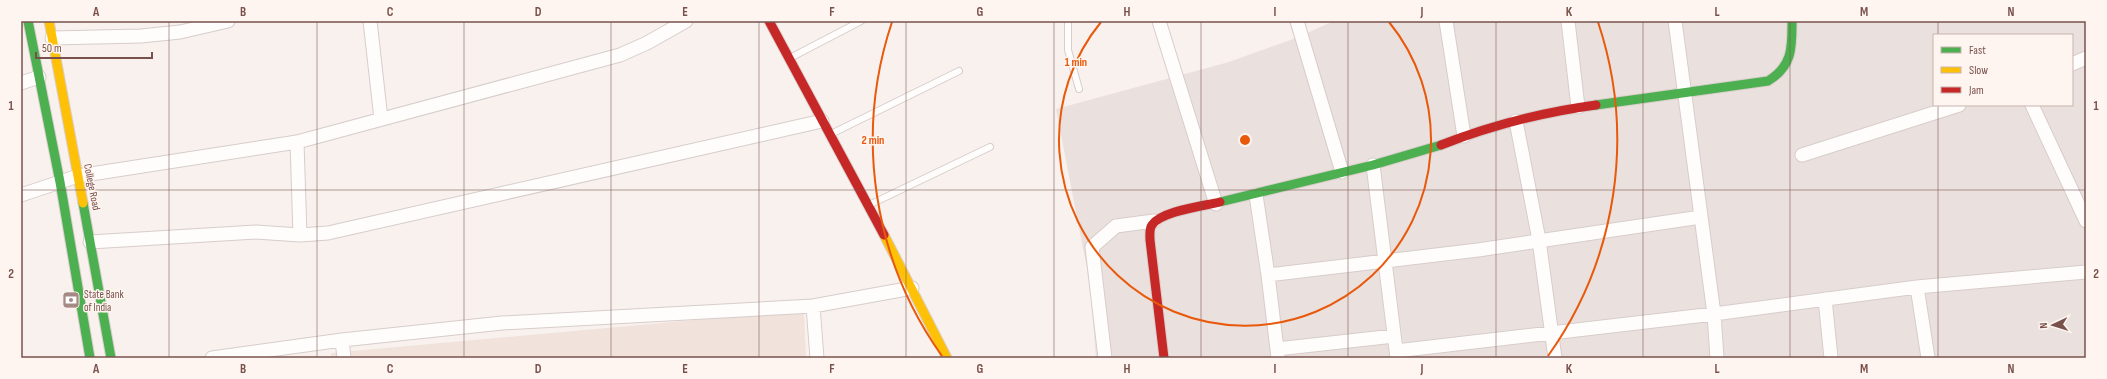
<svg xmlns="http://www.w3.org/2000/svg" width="2107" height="379" font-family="'Sofia Sans Condensed',sans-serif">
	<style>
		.residential { fill: #f1e2dc }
		.industrial { fill: #eae0dd; fill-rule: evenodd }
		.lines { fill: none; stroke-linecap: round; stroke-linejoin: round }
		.lane-casing { stroke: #d7cdca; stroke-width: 8 }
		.street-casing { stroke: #d7cdca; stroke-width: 15 }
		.fast-casing { stroke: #d9cecb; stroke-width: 11 }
		.slow-casing { stroke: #d9cecb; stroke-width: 11 }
		.jam-casing { stroke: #d9cecb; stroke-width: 11 }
		.lane { stroke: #fefdfc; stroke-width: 6 }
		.street { stroke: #fefdfc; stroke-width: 13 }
		.fast { stroke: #4caf50; stroke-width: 9 }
		.slow { stroke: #ffc107; stroke-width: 9 }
		.jam { stroke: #c62828; stroke-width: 9 }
		.grid { fill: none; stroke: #78514c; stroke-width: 1; stroke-opacity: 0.55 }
		.ring { fill: none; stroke: #e8590c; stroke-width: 2 }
		.labels { text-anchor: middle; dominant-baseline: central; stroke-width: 3; stroke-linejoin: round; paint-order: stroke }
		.street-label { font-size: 11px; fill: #78514c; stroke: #fff5f0 }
		.poi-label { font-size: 11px; fill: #78514c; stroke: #fff5f0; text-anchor: start }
		.centre { fill: #e8590c; stroke: #fff5f0; stroke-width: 2 }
		.ring-label { font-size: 12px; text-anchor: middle; font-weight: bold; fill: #e8590c; stroke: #fff5f0; stroke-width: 3; stroke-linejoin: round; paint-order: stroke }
		.neatline { fill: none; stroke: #78514c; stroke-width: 1.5 }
		.grid-label { font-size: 13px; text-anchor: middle; font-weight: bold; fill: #78514c }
	</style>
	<rect width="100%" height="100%" fill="#f8f1ee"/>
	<!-- residential -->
	<path class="residential" d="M804 310 806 358H332L331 353Z"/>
	<!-- industrial -->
	<path class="industrial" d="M1334 21H2086V358H1096L1090 284 1056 109 1229 62 1296 38ZM1934 35H2072V105H1934Z"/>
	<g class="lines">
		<!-- lane casing -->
		<g class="lane-casing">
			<path id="lane" d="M1068 21V50L1079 89
				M790 58 861 21
				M831 134 959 71
				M869 205 990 147"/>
		</g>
		<!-- street casing -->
		<g class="street-casing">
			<path id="street" d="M370 21 381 119
				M1159 21 1216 204
				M1297 21 1342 172
				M1446 21 1464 136
				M1568 21 1578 107
				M1675 21 1714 314 1717 358
				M52 38 141 36 180 32 228 21
				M2072 64 2086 58
				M21 83 39 77
				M2032 105 2086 221
				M1516 121 1539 240 1555 358
				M297 142 300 235
				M1802 155 1959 105
				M1373 165 1397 358
				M21 195 78 176 297 142 620 55 647 43 686 21
				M1256 195 1268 275 1278 358
				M90 242 256 232 300 235 328 233 822 121
				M1268 275 1478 250 1701 217
				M1917 287 1928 358
				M1825 299 1831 358
				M813 306 817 358
				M342 340 344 358
				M1277 349 1394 336
				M1396 351 1714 314 1917 287 2086 272
				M212 358 342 340 502 323 813 306 912 288
				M1105 358 1092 247 1116 226 1154 221"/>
		</g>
		<!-- fast casing -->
		<g class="fast-casing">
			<path id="fast" d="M28 21 60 182 90 358
				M1596 105 1768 81C1793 66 1792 47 1792 21
				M1220 202 1373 165 1441 145
				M83 203 111 358"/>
		</g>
		<!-- slow casing -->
		<g class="slow-casing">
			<path id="slow" d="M49 21 83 203
				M884 235 947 358"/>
		</g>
		<!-- jam casing -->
		<g class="jam-casing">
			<path id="jam" d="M769 21 884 235
				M1441 145C1490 126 1544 112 1596 105
				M1164 358 1150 240C1150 235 1149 229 1152 225 1161 211 1204 206 1220 202"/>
		</g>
		<!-- lane -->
		<use href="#lane" class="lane"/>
		<!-- street -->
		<use href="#street" class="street"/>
		<!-- fast -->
		<use href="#fast" class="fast"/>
		<!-- slow -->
		<use href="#slow" class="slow"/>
		<!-- jam -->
		<use href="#jam" class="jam"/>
	</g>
	<!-- grid -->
	<path class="grid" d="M169 21V358M317 21V358M464 21V358M611 21V358M759 21V358M906 21V358M1054 21V358M1201 21V358M1348 21V358M1496 21V358M1643 21V358M1790 21V358M1938 21V35M1938 105V358M21 190H2086"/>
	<!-- distance rings -->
	<g class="ring">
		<path d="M1389 22A186 186 0 1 1 1101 22"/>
		<path d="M942 356A372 372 0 0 1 892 22M1598 22A372 372 0 0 1 1548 356"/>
	</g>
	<!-- icons -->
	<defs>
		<g id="bank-square" transform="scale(0.9)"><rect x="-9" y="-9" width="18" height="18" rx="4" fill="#a58985" stroke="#fff5f0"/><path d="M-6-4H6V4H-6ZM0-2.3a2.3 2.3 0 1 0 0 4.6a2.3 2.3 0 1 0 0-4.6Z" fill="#fff"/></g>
	</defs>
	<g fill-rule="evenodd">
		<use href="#bank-square" x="71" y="300"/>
	</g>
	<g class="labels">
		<!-- street labels -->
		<g class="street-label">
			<text transform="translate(92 187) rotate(79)">College Road</text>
		</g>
		<!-- poi labels -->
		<g class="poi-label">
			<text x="84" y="294">State Bank<tspan x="84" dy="13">of India</tspan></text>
		</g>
	</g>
	<circle cx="1245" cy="140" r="6" class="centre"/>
	<g class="ring-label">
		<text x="1076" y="66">1 min</text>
		<text x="873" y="144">2 min</text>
	</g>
	<!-- border -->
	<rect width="2107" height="379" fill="none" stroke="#fff5f0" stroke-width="44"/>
	<!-- legend -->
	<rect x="1933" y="34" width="140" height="72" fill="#fff5f0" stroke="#c9b3ae"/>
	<rect x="1941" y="47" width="20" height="6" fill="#4caf50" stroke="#c9b3ae"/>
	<text x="1969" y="54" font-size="12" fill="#78514c">Fast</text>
	<rect x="1941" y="67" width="20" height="6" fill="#ffc107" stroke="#c9b3ae"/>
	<text x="1969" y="74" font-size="12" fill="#78514c">Slow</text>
	<rect x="1941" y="87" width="20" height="6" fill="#c62828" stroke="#c9b3ae"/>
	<text x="1969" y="94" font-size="12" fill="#78514c">Jam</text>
	<!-- north arrow -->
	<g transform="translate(2053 325) rotate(266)" stroke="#fff5f0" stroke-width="3" paint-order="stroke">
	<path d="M0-3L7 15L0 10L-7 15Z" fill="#78514c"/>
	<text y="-6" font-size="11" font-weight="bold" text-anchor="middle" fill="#78514c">N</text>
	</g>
	<!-- scale -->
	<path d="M36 52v6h116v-6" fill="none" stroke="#78514c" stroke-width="2"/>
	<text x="42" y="52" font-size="12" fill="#78514c" stroke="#fff5f0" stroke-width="3" paint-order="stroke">50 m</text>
	<rect x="22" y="22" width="2063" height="335" class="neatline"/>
	<g class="grid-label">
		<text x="96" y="16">A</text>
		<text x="243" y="16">B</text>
		<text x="390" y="16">C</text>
		<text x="538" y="16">D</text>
		<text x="685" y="16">E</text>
		<text x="832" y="16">F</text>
		<text x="980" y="16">G</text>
		<text x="1127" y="16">H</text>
		<text x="1275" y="16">I</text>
		<text x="1422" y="16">J</text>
		<text x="1569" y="16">K</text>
		<text x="1717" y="16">L</text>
		<text x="1864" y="16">M</text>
		<text x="2011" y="16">N</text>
		<text x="11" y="110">1</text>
		<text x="2096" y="110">1</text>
		<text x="11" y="278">2</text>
		<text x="2096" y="278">2</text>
		<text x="96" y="373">A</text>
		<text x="243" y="373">B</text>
		<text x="390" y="373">C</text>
		<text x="538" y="373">D</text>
		<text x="685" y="373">E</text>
		<text x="832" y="373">F</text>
		<text x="980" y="373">G</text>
		<text x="1127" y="373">H</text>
		<text x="1275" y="373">I</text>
		<text x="1422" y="373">J</text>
		<text x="1569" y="373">K</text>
		<text x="1717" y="373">L</text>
		<text x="1864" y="373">M</text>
		<text x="2011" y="373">N</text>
	</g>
</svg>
